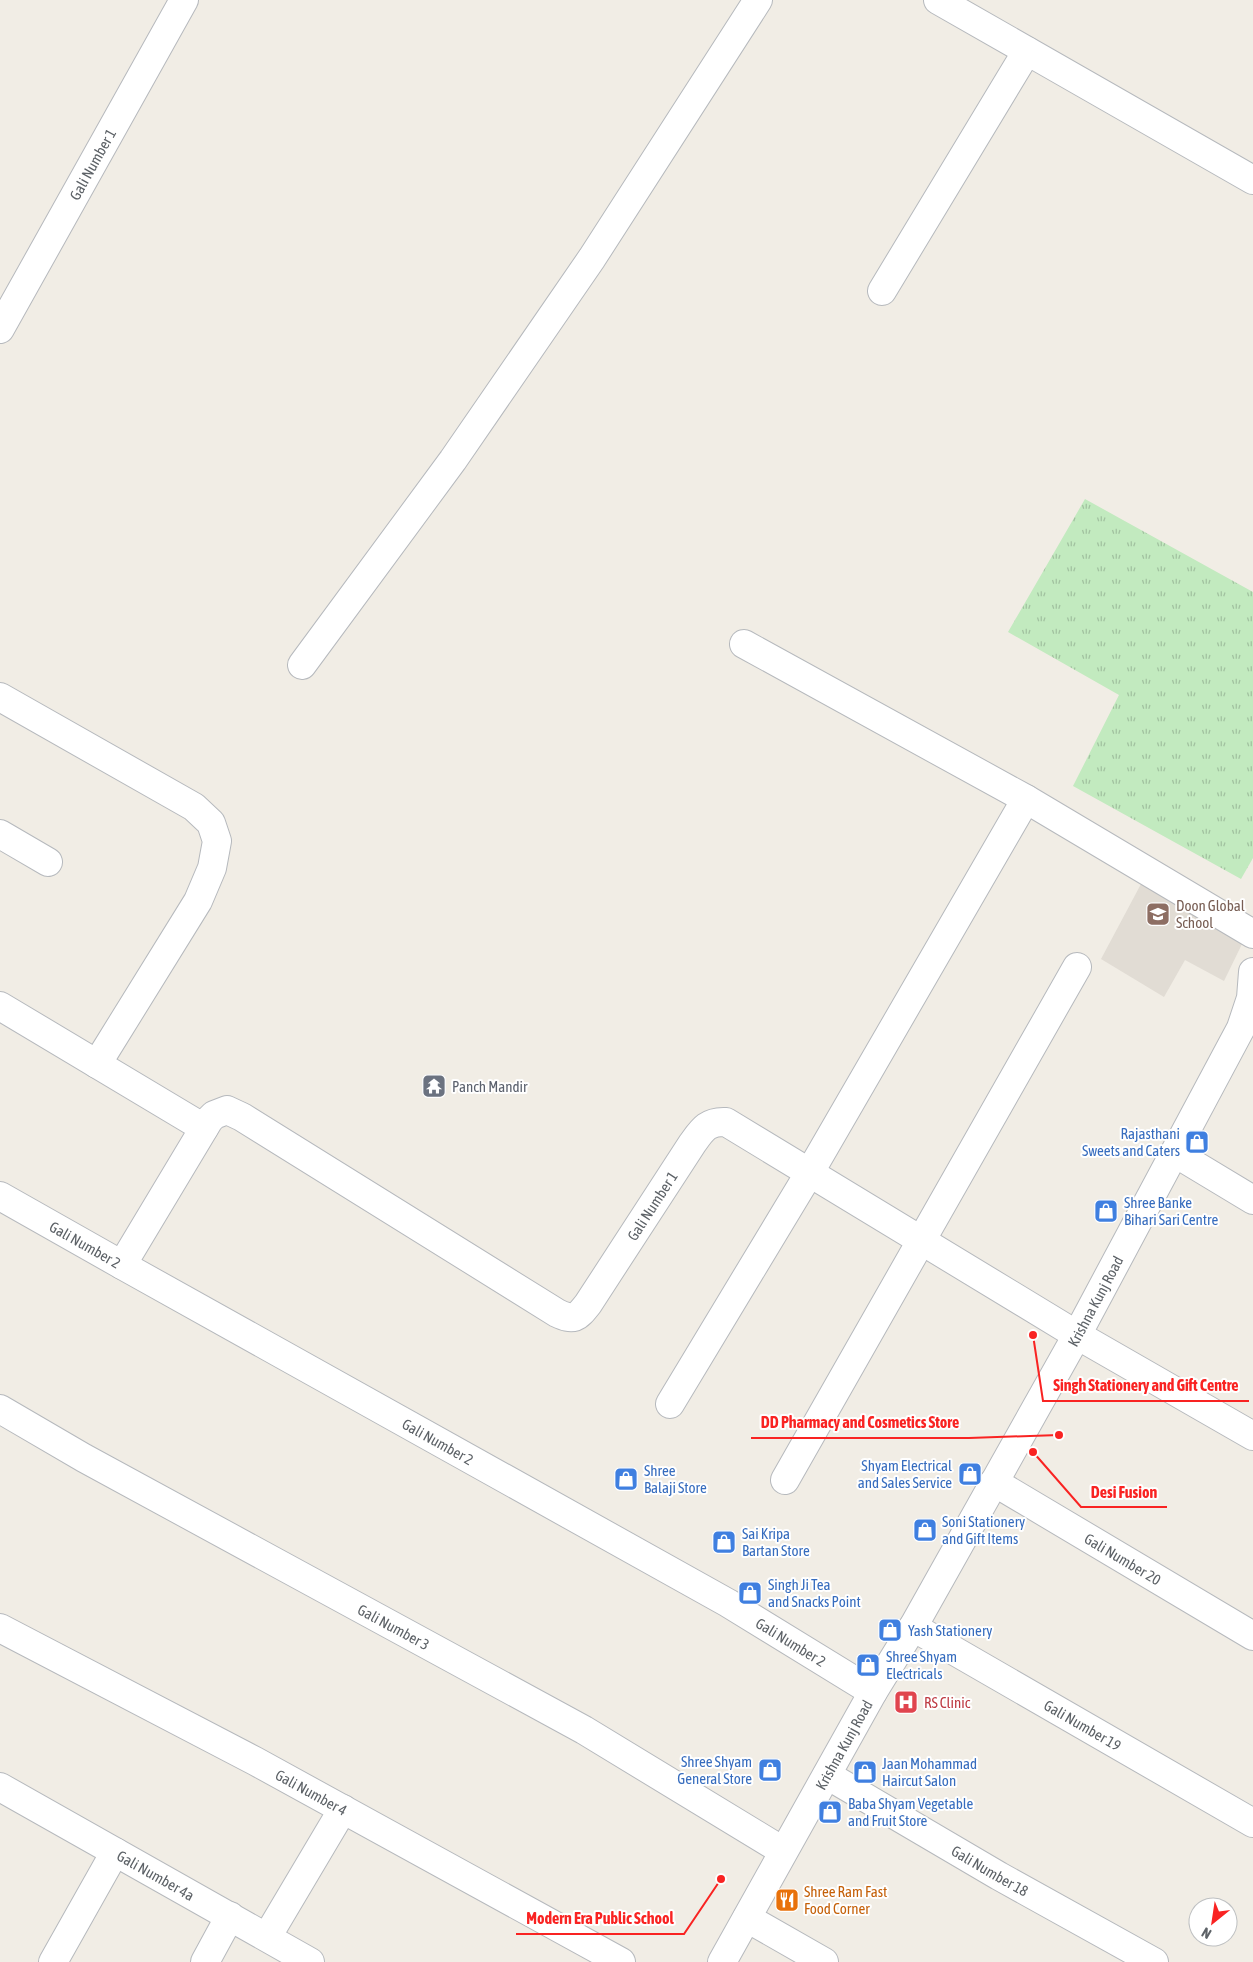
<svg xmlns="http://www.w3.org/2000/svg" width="1253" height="1962" font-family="'Asap Condensed',sans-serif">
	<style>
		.education { fill: #e1dcd4 }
		.park { fill: url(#park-tufts) }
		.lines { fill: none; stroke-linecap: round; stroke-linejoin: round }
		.street-casing { stroke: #b6b9bd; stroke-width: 30 }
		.street { stroke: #fff; stroke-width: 28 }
		.labels { text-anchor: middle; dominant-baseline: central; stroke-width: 4; stroke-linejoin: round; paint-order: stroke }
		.street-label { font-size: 15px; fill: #5d6267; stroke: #fff }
		.education-label { font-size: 15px; fill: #785e54; stroke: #fff; text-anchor: start }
		.worship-label { font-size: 15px; fill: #5b616d; stroke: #fff; text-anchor: start }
		.shop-label { font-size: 15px; fill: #366cbe; stroke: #fff; text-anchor: start }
		.health-label { font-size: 15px; fill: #be3a42; stroke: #fff; text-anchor: start }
		.food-label { font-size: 15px; fill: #c56008; stroke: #fff; text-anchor: start }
		.leader { fill: none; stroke: #f92322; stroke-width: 2 }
		.callout-dot { fill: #f92322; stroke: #fff; stroke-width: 2 }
		.callout-label { font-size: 16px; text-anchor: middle; font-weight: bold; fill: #f92322; stroke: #fff; stroke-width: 4; stroke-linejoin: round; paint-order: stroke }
	</style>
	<defs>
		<pattern id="park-tufts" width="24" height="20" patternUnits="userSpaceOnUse" patternTransform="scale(1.25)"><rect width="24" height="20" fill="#c2eabf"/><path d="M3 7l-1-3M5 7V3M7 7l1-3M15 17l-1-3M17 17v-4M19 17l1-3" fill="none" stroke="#a1c19f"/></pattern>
	</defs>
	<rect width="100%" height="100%" fill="#f1ede5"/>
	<!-- education -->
	<path class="education" d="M1141 884 1242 944 1224 981 1185 960 1164 997 1101 959Z"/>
	<!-- park -->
	<path class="park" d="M1085 499 1253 592V858L1241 879 1073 786 1119 695 1008 632Z"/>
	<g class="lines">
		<!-- street casing -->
		<g class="street-casing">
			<g id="street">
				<path d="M938 0 1253 180"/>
				<path d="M882 291 1027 51"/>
				<path id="s1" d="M0 329 184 0"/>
				<path d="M744 644 1026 799 1253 934"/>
				<path d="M302 665 453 460 592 258 758 0"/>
				<path d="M0 697 194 807 211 823 217 841 212 868 198 901 97 1064"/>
				<path d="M0 834 48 862"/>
				<path d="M0 1006 204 1128"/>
				<path d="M1175 1153 1253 1200"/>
				<path id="s2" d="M0 1196 122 1265 728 1603 873 1692"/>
				<path id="s3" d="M122 1265 209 1120 214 1115 227 1110 242 1117 557 1313C574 1321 577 1318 588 1304L692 1144C702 1130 707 1121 726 1122L1077 1335 1253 1436"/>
				<path d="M670 1404 810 1172 1026 799"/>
				<path id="s4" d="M0 1409 84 1458 584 1730 783 1851"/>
				<path d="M785 1480 1077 967"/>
				<path id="s5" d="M994 1482 1253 1636"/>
				<path id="s6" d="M913 1627 1253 1823"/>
				<path id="s7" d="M0 1628 255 1761 621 1962"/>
				<path id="s8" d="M827 1775 999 1876 1154 1962"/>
				<path id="s9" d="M0 1787 310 1962"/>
				<path d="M747 1918 824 1962"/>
				<path d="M267 1937 343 1809"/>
				<path d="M53 1962 115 1852"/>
				<path d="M205 1962 230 1916"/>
				<path id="s10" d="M722 1962 873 1692 913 1627 1077 1335 1241 1028 1251 998 1253 972"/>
			</g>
		</g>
		<!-- street -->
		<use href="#street" class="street"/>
	</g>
	<!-- icons -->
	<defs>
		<g id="school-square" transform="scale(1.25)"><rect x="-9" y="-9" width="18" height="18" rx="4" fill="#8d6e63" stroke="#fff"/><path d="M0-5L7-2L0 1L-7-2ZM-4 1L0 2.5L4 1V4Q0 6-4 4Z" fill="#fff"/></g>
		<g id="temple-square" transform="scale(1.25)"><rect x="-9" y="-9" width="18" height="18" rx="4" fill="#6b7280" stroke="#fff"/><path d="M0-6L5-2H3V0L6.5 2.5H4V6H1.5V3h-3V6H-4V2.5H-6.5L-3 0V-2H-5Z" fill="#fff"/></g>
		<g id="shop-square" transform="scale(1.25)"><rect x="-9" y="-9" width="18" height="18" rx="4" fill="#3f7fe0" stroke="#fff"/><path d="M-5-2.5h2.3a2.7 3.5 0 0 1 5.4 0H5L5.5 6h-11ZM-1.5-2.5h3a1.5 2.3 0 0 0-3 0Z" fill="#fff"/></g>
		<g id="hospital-square" transform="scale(1.25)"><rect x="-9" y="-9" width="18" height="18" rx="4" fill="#e0444e" stroke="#fff"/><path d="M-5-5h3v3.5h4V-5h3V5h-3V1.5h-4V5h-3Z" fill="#fff"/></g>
		<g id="restaurant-square" transform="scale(1.25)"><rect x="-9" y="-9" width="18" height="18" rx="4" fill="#e8710a" stroke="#fff"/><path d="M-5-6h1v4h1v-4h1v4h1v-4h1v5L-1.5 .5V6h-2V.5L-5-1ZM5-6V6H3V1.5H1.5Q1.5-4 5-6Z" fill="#fff"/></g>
	</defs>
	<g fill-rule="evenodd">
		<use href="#school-square" x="1158" y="914"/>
		<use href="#temple-square" x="434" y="1086"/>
		<use href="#shop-square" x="1197" y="1142"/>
		<use href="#shop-square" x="1106" y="1211"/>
		<use href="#shop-square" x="970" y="1474"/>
		<use href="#shop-square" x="626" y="1479"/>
		<use href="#shop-square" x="925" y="1530"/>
		<use href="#shop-square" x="724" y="1542"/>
		<use href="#shop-square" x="750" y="1593"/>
		<use href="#shop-square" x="890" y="1630"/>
		<use href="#shop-square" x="868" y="1665"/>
		<use href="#hospital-square" x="906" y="1702"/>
		<use href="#shop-square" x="770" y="1770"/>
		<use href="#shop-square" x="865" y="1772"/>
		<use href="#shop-square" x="830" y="1812"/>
		<use href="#restaurant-square" x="787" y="1900"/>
	</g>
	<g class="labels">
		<!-- street labels -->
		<g class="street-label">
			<text stroke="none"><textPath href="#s1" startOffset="189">Gali Number 1</textPath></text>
			<text stroke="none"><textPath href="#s3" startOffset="732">Gali Number 1</textPath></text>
			<text stroke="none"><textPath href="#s2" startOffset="98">Gali Number 2</textPath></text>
			<text stroke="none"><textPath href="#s10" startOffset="759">Krishna Kunj Road</textPath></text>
			<text stroke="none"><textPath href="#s2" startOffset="502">Gali Number 2</textPath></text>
			<text stroke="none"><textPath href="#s5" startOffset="150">Gali Number 20</textPath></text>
			<text stroke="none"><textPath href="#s4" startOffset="450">Gali Number 3</textPath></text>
			<text stroke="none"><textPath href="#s2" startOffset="908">Gali Number 2</textPath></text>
			<text stroke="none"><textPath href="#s6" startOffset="196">Gali Number 19</textPath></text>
			<text stroke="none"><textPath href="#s10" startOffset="249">Krishna Kunj Road</textPath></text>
			<text stroke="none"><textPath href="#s7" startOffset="352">Gali Number 4</textPath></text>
			<text stroke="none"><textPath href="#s8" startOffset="189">Gali Number 18</textPath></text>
			<text stroke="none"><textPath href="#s9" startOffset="179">Gali Number 4a</textPath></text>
		</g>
		<!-- education labels -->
		<g class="education-label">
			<text x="1176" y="905">Doon Global<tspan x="1176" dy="17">School</tspan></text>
		</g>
		<!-- worship labels -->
		<g class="worship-label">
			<text x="452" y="1086">Panch Mandir</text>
		</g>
		<!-- shop labels -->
		<g class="shop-label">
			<text x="1180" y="1133" text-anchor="end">Rajasthani<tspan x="1180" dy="17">Sweets and Caters</tspan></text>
			<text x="1124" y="1202">Shree Banke<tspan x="1124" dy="17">Bihari Sari Centre</tspan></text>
			<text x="952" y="1465" text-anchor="end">Shyam Electrical<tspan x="952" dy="17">and Sales Service</tspan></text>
			<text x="644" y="1470">Shree<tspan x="644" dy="17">Balaji Store</tspan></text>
			<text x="942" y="1521">Soni Stationery<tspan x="942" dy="17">and Gift Items</tspan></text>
			<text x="742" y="1533">Sai Kripa<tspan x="742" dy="17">Bartan Store</tspan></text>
			<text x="768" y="1584">Singh Ji Tea<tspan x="768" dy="17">and Snacks Point</tspan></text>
			<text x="908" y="1630">Yash Stationery</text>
			<text x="886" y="1656">Shree Shyam<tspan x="886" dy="17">Electricals</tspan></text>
			<text x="752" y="1761" text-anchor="end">Shree Shyam<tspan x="752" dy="17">General Store</tspan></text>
			<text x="882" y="1763">Jaan Mohammad<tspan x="882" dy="17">Haircut Salon</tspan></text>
			<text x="848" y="1803">Baba Shyam Vegetable<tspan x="848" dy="17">and Fruit Store</tspan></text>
		</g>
		<!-- health labels -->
		<g class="health-label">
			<text x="924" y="1702">RS Clinic</text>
		</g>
		<!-- food labels -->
		<g class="food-label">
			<text x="804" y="1891">Shree Ram Fast<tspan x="804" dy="17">Food Corner</tspan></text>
		</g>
	</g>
	<!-- callouts -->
	<path class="leader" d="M1033 1335L1043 1401H1249M1059 1435L969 1438H751M1033 1452L1081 1507H1167M721 1879L684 1934H516"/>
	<g class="callout-dot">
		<circle cx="1033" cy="1335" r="5"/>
		<circle cx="1059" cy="1435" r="5"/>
		<circle cx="1033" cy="1452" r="5"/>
		<circle cx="721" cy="1879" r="5"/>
	</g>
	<g class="callout-label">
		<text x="1146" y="1391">Singh Stationery and Gift Centre</text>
		<text x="860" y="1428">DD Pharmacy and Cosmetics Store</text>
		<text x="1124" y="1498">Desi Fusion</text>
		<text x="600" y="1924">Modern Era Public School</text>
	</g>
	<!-- north arrow -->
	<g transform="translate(1213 1922) rotate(210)"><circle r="24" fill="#ffffff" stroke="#bec0c2"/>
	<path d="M0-4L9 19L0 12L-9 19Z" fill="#f92322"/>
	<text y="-8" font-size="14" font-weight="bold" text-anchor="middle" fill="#5d6267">N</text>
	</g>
</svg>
